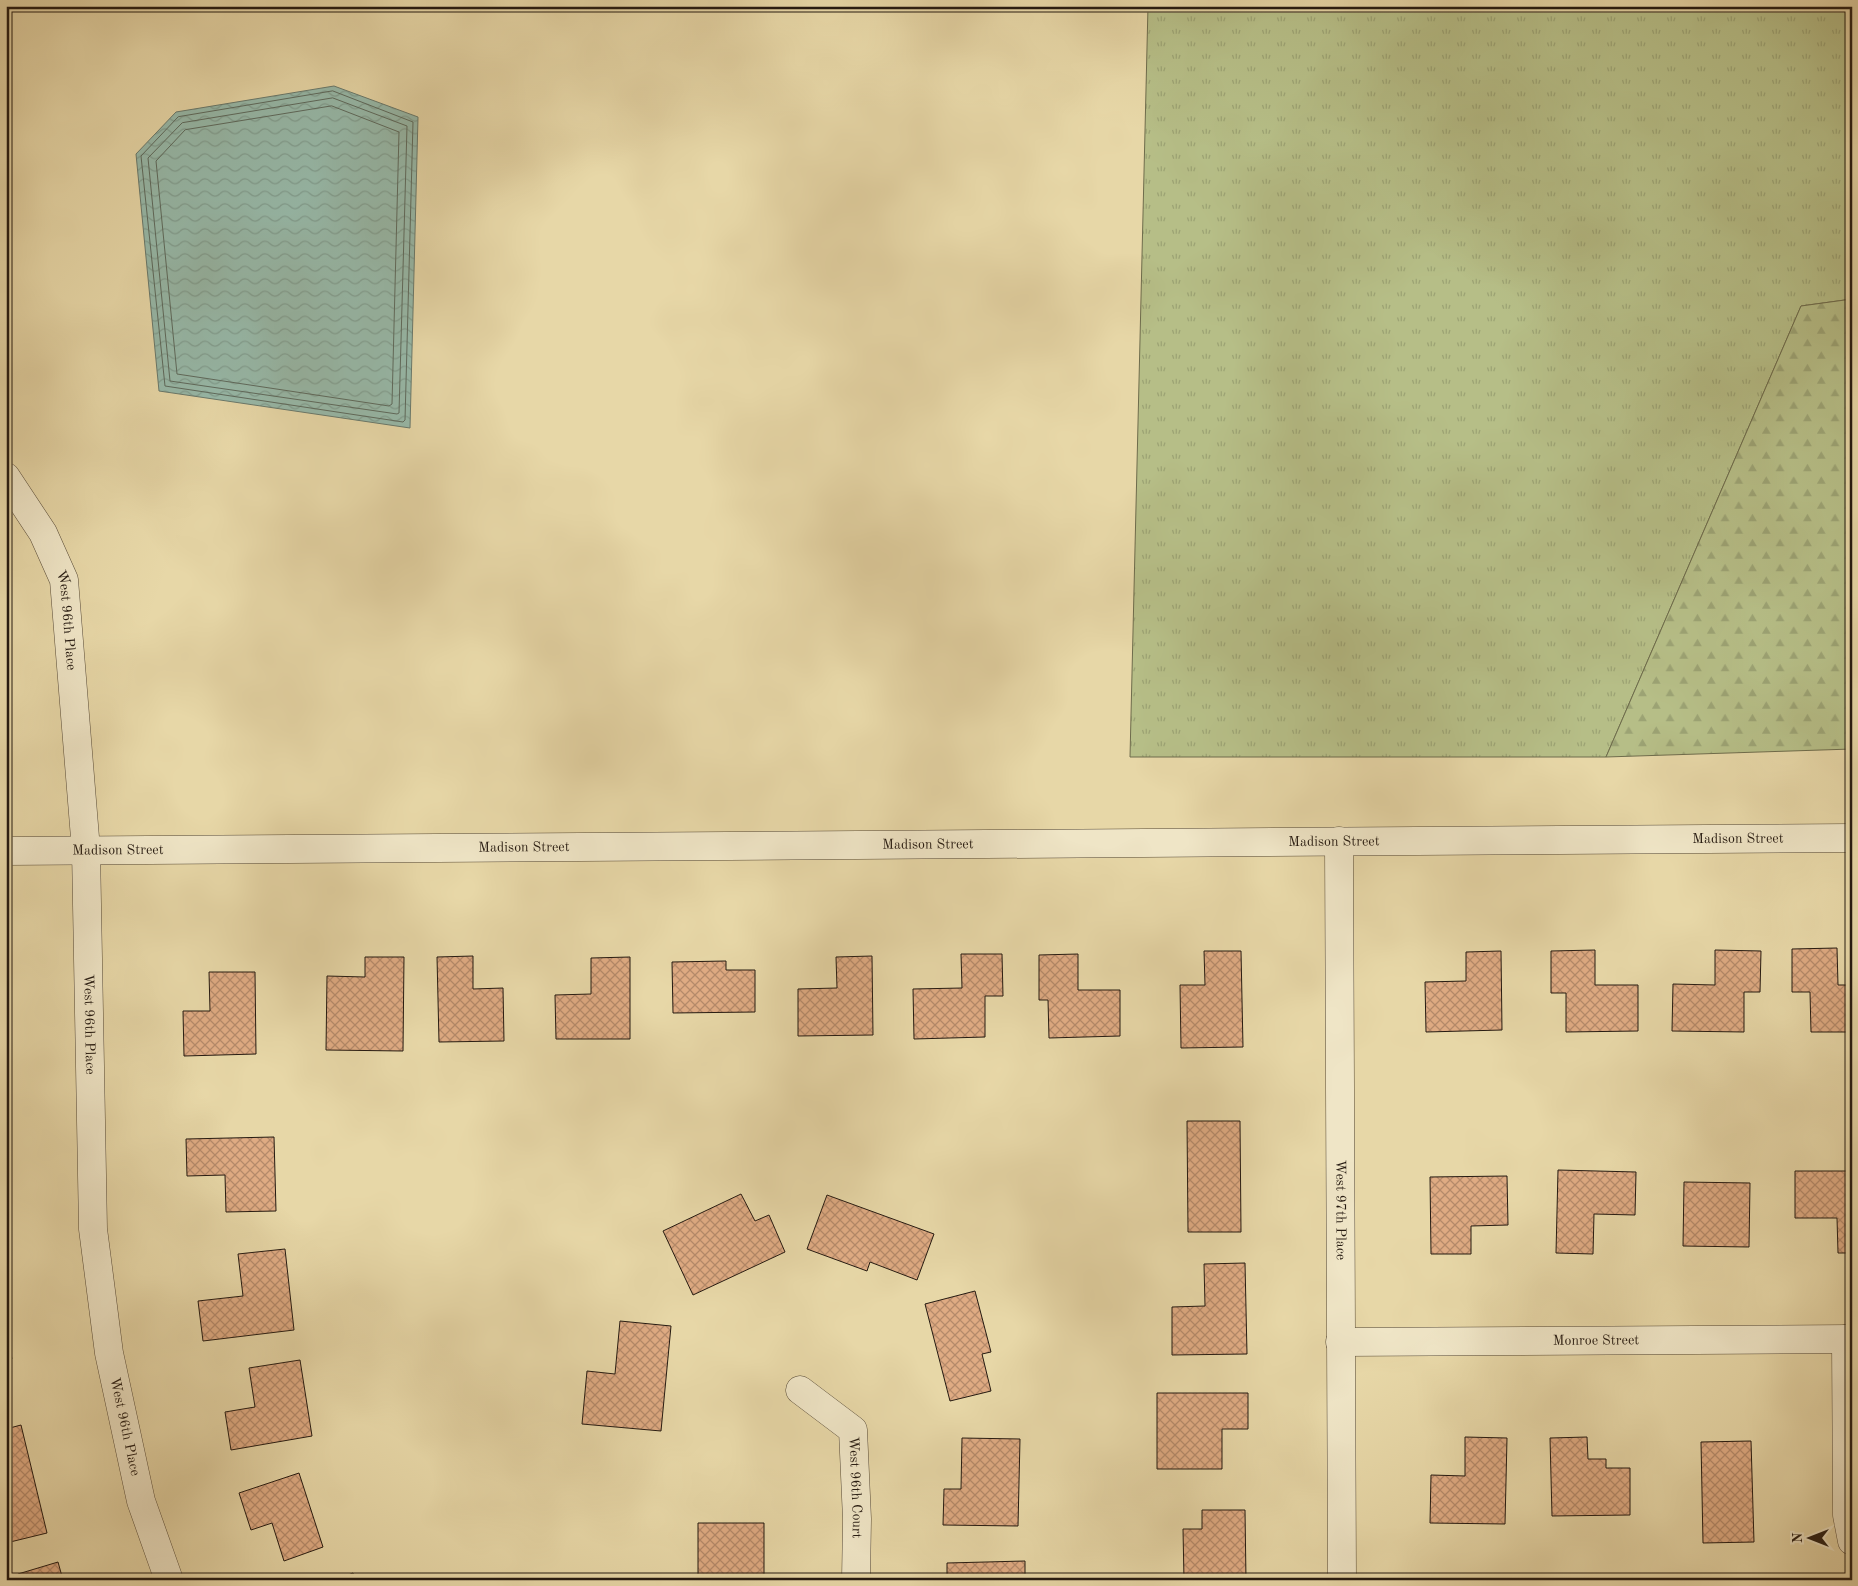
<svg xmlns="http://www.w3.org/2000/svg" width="1858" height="1586" font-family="'Old Standard TT',serif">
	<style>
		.grass { fill: url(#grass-tufts); stroke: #6e6c4c }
		.forest { fill: url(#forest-firs); stroke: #6e6c4c }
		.water { fill: url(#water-waves); stroke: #69796c }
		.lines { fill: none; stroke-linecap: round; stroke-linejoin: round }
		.shore { stroke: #5e6a5d; stroke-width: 1 }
		.building { fill: url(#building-cross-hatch); stroke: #251a11 }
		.minor-casing { stroke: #564936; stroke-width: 29 }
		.minor { stroke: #efe5c6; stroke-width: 28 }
		.labels { text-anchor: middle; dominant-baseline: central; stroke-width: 4.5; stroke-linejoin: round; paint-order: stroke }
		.street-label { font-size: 14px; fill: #251a11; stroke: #efe5c6 }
	</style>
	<defs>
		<pattern id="grass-tufts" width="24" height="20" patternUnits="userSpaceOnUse" patternTransform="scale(1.25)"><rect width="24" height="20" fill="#b6be87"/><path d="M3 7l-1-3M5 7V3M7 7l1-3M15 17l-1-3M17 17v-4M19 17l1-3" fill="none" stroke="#9ca374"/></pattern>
		<pattern id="forest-firs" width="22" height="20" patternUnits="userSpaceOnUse" patternTransform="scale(1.25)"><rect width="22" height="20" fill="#b6be87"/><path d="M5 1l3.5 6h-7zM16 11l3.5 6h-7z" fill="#9ca374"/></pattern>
		<pattern id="water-waves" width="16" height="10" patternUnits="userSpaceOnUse" patternTransform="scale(1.25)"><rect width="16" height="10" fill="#97b9a9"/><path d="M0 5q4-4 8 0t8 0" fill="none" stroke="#829e90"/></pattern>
		<pattern id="building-cross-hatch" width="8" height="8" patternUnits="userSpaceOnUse" patternTransform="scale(1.25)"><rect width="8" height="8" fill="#dfab83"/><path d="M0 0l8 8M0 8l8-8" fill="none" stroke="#b58a6a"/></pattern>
	</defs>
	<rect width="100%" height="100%" fill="#e7d7a7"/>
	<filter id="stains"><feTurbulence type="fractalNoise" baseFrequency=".004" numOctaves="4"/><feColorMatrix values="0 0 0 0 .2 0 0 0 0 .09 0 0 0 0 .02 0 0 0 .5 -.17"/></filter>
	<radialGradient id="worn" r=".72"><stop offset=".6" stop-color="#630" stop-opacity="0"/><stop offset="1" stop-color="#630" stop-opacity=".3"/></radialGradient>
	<!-- grass -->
	<path class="grass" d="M1148 6H1852V299L1801 306 1606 757H1130Z"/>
	<!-- forest -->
	<path class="forest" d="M1852 299V749L1606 757 1801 306Z"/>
	<!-- water -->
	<path class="water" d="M334 86 418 117 410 428 159 391 136 154 176 112Z"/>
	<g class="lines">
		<!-- shore -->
		<path class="shore" d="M333 91 413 122 405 420 403 422 165 386 141 156 178 117Z
			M333 98 407 126 399 413 397 414 170 381 148 158 182 123Z
			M332 106 399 132 392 404 389 406 177 374 156 161 185 130Z"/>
	</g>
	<!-- building -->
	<path class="building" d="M1837 948 1838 985H1852V1032H1811L1810 992H1792V949Z
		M1595 950V985H1638V1031L1566 1032V993H1551V951Z
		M1715 950 1761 951 1760 992H1744V1032L1672 1031 1673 984 1715 985Z
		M1204 951H1241L1243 1047 1181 1048 1180 985H1205Z
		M1501 951 1502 1030 1426 1032 1425 982 1466 981V952Z
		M961 954H1002L1003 996H985V1037L914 1039 913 989 962 988Z
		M1078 954V990H1120V1036L1049 1038 1048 1000H1039V955Z
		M473 956V989L503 988 504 1041 439 1042 437 957Z
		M872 956 873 1035 798 1036V989L837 988 836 957Z
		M365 957H404L403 1051 326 1050 327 976 365 977Z
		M630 957V1039H556L555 995 591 994V958Z
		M726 961V970H755V1012L673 1013 672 962Z
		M209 972H255L256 1054 184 1056 183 1011H210Z
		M1187 1121H1240L1241 1232H1188Z
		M274 1137 276 1211 226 1212 225 1175 187 1176 186 1139Z
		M1558 1170 1636 1172 1635 1215 1594 1214 1593 1254 1556 1253Z
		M1795 1171H1852V1253H1838L1837 1218H1795Z
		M1507 1176 1508 1225 1471 1226V1254H1431L1430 1177Z
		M1684 1182 1750 1183 1749 1247 1683 1246Z
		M741 1194 755 1221 769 1215 785 1252 693 1295 663 1231Z
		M827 1195 934 1234 917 1280 870 1262 867 1271 807 1249Z
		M285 1249 294 1330 203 1341 198 1301 243 1296 238 1254Z
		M1245 1263 1247 1354 1172 1355V1307L1205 1306 1204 1264Z
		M975 1291 991 1352 982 1354 991 1391 950 1401 925 1304Z
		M620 1321 671 1326 661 1431 582 1424 587 1371 615 1374Z
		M6 1325 12 1359 6 1360Z
		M300 1360 312 1436 231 1450 225 1412 255 1407 249 1368Z
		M1157 1393H1248V1429H1222V1469H1157Z
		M21 1425 47 1533 6 1543V1429Z
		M1465 1437 1507 1438 1505 1524 1430 1523 1431 1475 1465 1476Z
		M1587 1437 1588 1459H1606V1468H1630V1515L1552 1516 1550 1438Z
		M962 1438 1020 1439 1018 1526 943 1525 944 1489H961Z
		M1751 1441 1754 1542 1703 1543 1701 1442Z
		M299 1473 323 1547 284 1561 272 1523 251 1530 239 1493Z
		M1202 1510H1245L1246 1580H1184L1183 1529H1202Z
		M698 1523H764V1580H698Z
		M1025 1561V1580H947V1563Z
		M58 1562 63 1580H19L18 1574Z
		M353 1573 356 1580H336Z"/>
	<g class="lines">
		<!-- minor casing -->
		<g class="minor-casing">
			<g id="minor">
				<path id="s1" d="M6 477 43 533 64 580 86 850 93 1229 109 1353 141 1501 169 1580"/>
				<path id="s2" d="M1339 841 1342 1580"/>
				<path id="s3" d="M6 851 1852 838"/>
				<path d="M1846 1339 1847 1515 1852 1541"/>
				<path id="s4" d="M1340 1342 1852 1339"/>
				<path id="s5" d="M800 1390 853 1430 857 1519 856 1580"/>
			</g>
		</g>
		<!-- minor -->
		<use href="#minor" class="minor"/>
	</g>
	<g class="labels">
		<!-- street labels -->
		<g class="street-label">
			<text stroke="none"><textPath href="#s1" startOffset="159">West 96th Place</textPath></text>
			<text stroke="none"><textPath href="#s3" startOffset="1732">Madison Street</textPath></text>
			<text stroke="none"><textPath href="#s3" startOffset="1328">Madison Street</textPath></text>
			<text stroke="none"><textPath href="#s3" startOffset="922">Madison Street</textPath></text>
			<text stroke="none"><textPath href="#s3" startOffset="518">Madison Street</textPath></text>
			<text stroke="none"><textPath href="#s3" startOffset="112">Madison Street</textPath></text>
			<text stroke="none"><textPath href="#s1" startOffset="564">West 96th Place</textPath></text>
			<text stroke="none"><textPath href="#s2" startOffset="369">West 97th Place</textPath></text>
			<text stroke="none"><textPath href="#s4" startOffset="256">Monroe Street</textPath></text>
			<text stroke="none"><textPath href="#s1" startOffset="969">West 96th Place</textPath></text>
			<text stroke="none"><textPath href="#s5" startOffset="124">West 96th Court</textPath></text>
		</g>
	</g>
	<!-- margin -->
	<rect width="1858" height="1586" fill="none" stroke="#e7d7a7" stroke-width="25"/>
	<rect x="8" y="8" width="1843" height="1571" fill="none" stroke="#251a11" stroke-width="2.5"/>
	<rect x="12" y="12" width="1833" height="1561" fill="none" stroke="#251a11"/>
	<!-- north arrow -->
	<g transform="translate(1810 1538) rotate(270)" stroke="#efe5c6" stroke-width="4" paint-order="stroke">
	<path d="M0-4L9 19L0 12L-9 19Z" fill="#251a11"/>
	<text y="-8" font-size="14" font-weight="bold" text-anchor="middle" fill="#251a11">N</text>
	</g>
	<rect width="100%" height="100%" filter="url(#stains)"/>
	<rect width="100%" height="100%" fill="url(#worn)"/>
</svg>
